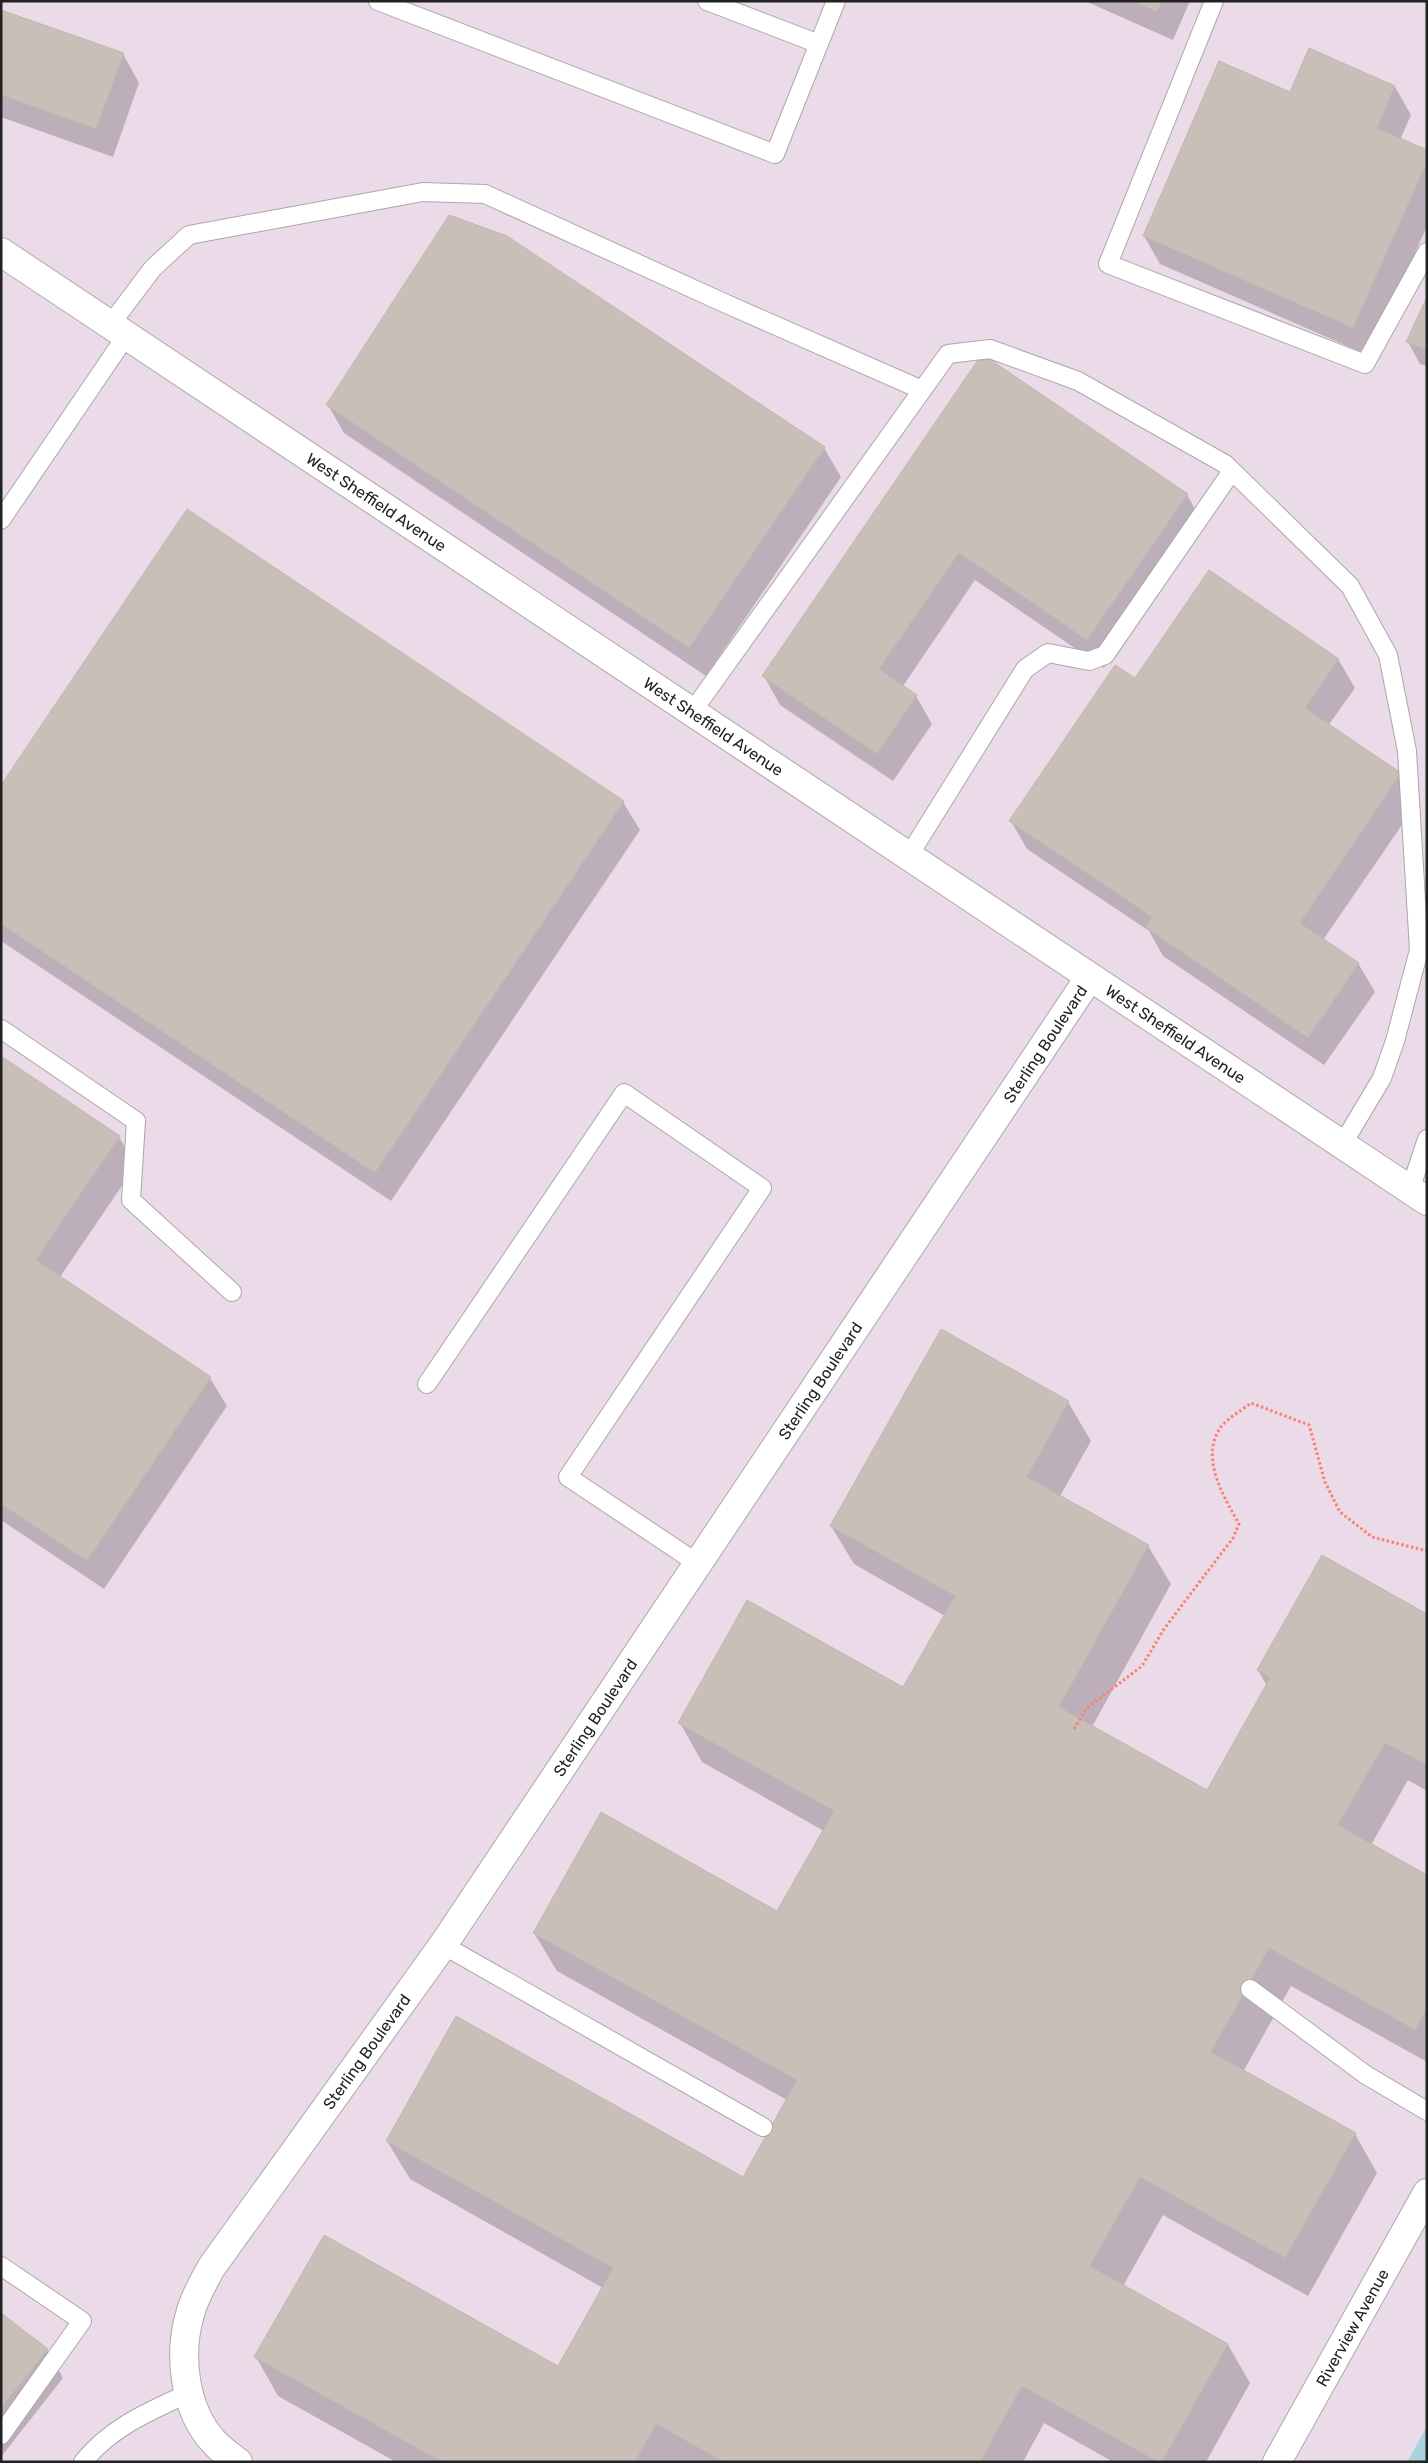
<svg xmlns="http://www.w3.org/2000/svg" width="1428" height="2463" font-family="Rubik,sans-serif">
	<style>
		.industrial { fill: #ebdbe8 }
		.water { fill: #aad3df }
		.shadow { fill: #0003 }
		.building { fill: #c7bfb8; stroke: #c4b6ab }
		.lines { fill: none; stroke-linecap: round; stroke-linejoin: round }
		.lane-casing { stroke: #a9a9a9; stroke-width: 20 }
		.street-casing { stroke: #a9a9a9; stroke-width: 30 }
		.path { stroke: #fa8072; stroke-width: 3; stroke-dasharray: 2.5 2.5; stroke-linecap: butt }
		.lane { stroke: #fff; stroke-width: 18 }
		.street { stroke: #fff; stroke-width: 28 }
		.labels { text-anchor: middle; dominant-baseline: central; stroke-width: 5; stroke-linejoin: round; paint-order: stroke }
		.street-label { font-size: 16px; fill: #222; stroke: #fff }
	</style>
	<rect width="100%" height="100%" fill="#f2efe9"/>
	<!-- industrial -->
	<path class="industrial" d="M1 1H1427V2426L1407 2462H1Z"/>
	<!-- water -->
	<path class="water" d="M1427 2426V2462H1407Z"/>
	<!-- shadow -->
	<path class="shadow" d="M1085 1H1190L1173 40Z
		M1 11 123 54 139 83 113 157 1 117Z
		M1395 87 1411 115 1400 140 1427 152V226L1370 356 1160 264 1144 236 1290 94Z
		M1427 300V366L1420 364 1408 342Z
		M982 356 1187 495 1203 523 1104 668 975 580 903 686 916 696 932 724 893 781 780 705 764 676Z
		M328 405 824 448 841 477 706 676 344 433Z
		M1338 659 1355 688 1328 726 1400 774 1417 803 1323 940 1358 963 1375 992 1324 1065 1163 956 1149 931 1027 849 1011 821 1135 679Z
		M1 787 623 802 640 830 391 1201 1 941Z
		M1 1058 119 1137 136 1165 60 1277 210 1378 227 1406 104 1589 1 1520Z
		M941 1331 1068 1402 1091 1441 1060 1496 1148 1546 1171 1584 1092 1727 1207 1792 1267 1686 1258 1670 1427 1615V1791L1408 1780 1371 1845 1427 1876V2062L1291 1986 1243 2072 1355 2134 1377 2173 1308 2296 1163 2215 1123 2286 1228 2345 1250 2383 1206 2462H1113L1044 2423 1023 2462H396L278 2396 256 2357 558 2367 603 2288 410 2179 387 2141 743 2178 787 2100 557 1971 534 1933 777 1912 824 1831 702 1762 680 1723 903 1689 945 1616 854 1564 831 1526Z
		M1 2314 47 2350 63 2378 1 2457Z"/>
	<!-- building -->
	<path class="building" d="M1133 1H1162L1157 12Z
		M1 10 124 53 96 129 1 95Z
		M1309 48 1395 86 1377 128 1427 150V162L1353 328 1143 236 1219 61 1290 92Z
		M449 215 507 236 825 447 689 648 326 405Z
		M1427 297V350L1406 342Z
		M982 354 1188 494 1087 640 959 553 879 669 917 695 877 754 762 676Z
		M187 509 624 801 375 1173 1 924V785Z
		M1209 570 1339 659 1305 708 1401 773 1300 923 1359 963 1308 1038 1145 927 1152 917 1009 821 1115 665 1135 678Z
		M1 1056 120 1136 36 1260 211 1377 87 1561 1 1504Z
		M941 1329 1069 1401 1027 1477 1149 1545 1059 1707 1207 1790 1270 1678 1257 1670 1322 1555 1427 1614V1765L1385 1743 1338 1825 1427 1875V2009L1415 2030 1269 1948 1211 2052 1356 2133 1285 2258 1140 2177 1090 2266 1228 2344 1162 2462H1158L1022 2386 980 2462H724L656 2424 635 2462H442L254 2357 324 2235 558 2366 613 2268 386 2141 456 2016 743 2177 797 2080 533 1933 601 1812 777 1911 834 1811 678 1723 747 1600 903 1687 955 1596 830 1526Z
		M1 2313 48 2349 1 2408Z"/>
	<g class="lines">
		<!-- lane casing -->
		<g class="lane-casing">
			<path id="lane" d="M378 1 775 154 836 1
				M707 1 819 44
				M1214 1 1108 264 1365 364 1427 252
				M110 325 153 268 189 235 423 192 485 194 722 302 922 390
				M1 520 126 336
				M692 712 948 354 990 349 1078 381 1225 464 1350 586 1388 655 1407 751 1419 950 1395 1041 1382 1078 1342 1145
				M908 857 1025 669 1048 653 1089 661 1105 655 1232 471
				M1 1029 136 1121 131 1200 232 1292
				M1410 1190 1427 1139
				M427 1384 624 1093 762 1188 568 1477 697 1563
				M443 1945 763 2127
				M1250 1989 1366 2075 1427 2111
				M1 2266 82 2321 1 2435
				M83 2462C111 2427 150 2411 189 2393"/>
		</g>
		<!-- street casing -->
		<g class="street-casing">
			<g id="street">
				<path id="s1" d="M1 252 1427 1201"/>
				<path id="s2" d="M238 2462C230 2456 221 2450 214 2442 184 2410 178 2355 190 2314 194 2298 203 2283 211 2268L443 1945 1089 978"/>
				<path id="s3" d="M1277 2462 1427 2193"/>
			</g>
		</g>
		<!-- path -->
		<path class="path" d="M1074 1729 1087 1708 1142 1666 1164 1629 1233 1538 1239 1524C1224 1497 1199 1457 1221 1427 1228 1418 1242 1410 1251 1403L1309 1425 1325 1482 1340 1512 1372 1537 1427 1551"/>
		<!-- lane -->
		<use href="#lane" class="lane"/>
		<!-- street -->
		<use href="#street" class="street"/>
	</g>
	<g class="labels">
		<!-- street labels -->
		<g class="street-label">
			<text stroke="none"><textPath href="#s1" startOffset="451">West Sheffield Avenue</textPath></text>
			<text stroke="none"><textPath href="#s1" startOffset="856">West Sheffield Avenue</textPath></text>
			<text stroke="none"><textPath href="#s1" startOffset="1411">West Sheffield Avenue</textPath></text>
			<text stroke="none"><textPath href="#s2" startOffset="1699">Sterling Boulevard</textPath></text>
			<text stroke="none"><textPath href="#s2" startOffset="1294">Sterling Boulevard</textPath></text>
			<text stroke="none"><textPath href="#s2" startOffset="889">Sterling Boulevard</textPath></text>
			<text stroke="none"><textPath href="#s2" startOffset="484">Sterling Boulevard</textPath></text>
			<text stroke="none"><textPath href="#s3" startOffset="154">Riverview Avenue</textPath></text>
		</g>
	</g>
	<!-- border -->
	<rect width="1428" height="2463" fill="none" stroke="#222222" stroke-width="5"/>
</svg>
